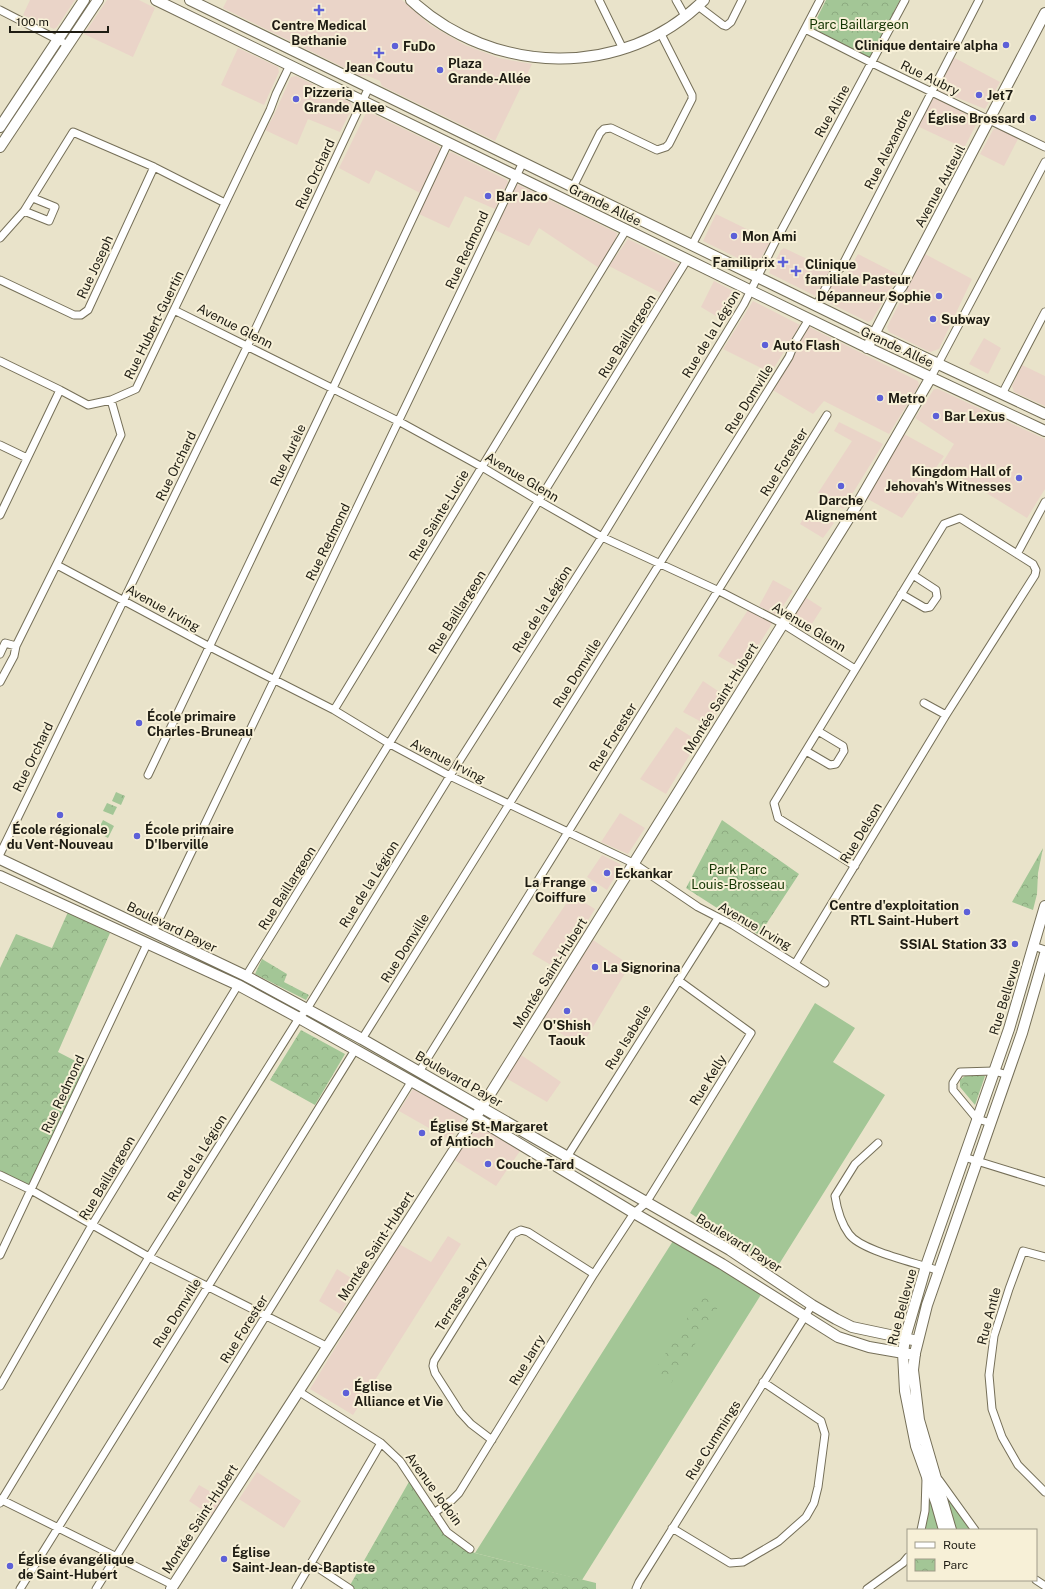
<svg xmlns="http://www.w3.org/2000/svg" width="1045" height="1589" font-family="'Public Sans',sans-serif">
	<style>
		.commercial { fill: #ead4c8 }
		.green { fill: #a3c696 }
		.park { fill: url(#park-crowns) }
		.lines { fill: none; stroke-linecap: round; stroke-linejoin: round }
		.street-casing { stroke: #756f58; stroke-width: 9 }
		.secondary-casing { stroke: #756f58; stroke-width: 12 }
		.street { stroke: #fff; stroke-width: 7 }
		.secondary { stroke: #fff; stroke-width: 10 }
		.poi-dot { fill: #5d60d8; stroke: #f7f0d7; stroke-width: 1.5 }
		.labels { text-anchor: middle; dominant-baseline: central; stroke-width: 4; stroke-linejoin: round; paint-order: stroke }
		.park-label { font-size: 13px; fill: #133401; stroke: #f7f0d7 }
		.poi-label { font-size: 13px; font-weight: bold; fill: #1e1c13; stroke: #f7f0d7; text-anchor: start }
		.street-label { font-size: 13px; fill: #1e1c13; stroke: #f7f0d7 }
	</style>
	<defs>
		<pattern id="park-crowns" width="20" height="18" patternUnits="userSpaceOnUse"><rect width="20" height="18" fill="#a3c696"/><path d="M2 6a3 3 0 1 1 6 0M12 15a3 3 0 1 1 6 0" fill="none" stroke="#8caa80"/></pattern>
	</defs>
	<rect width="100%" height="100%" fill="#e9e3ca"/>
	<!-- commercial -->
	<path class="commercial" d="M30 0H75L57 27 54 29 23 15Z
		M107 0H139L155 8 133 57 84 34Z
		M227 0H402L430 25 465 45 499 58 532 64 495 141 382 86 380 81 366 75 361 76 223 8Z
		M238 48 278 67 279 72 264 105 221 85Z
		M951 56 1000 82 985 109 938 90 937 85Z
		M296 76 351 103 352 108 340 132 308 119 297 145 265 130 273 117 291 77Z
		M932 95 978 121 964 148 915 125Z
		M367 111 439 146 441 151 420 193 376 170 369 184 339 168Z
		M996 128 1019 137 1004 166 980 154 993 130Z
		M451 152 507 180 508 182 495 209 465 196 449 228 419 214 448 154Z
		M517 184 617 233 616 239 599 268 539 228 529 246 495 230Z
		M716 214 771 241 759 261 754 266 703 241Z
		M628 239 680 265 663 294 609 266Z
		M784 248 845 277 858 254 899 275 872 320 868 322 769 273 781 250Z
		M925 254 972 279 939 349 930 352 889 332 887 327Z
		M714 281 741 295 726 322 701 307Z
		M753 301 800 325 771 373 723 349Z
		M809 327 918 381 919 385 889 434 824 401 813 414 771 389Z
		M984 338 1001 348 988 374 969 364Z
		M1022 365 1045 376V406L1014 392 1012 386Z
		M934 389H938L1045 439V489L1027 518 941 465 954 444 915 418Z
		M839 422 883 444 843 509 818 493 852 441 834 431Z
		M904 434 944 456 902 518 866 498Z
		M810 508 834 523 823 538 800 524Z
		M773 580 793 591 777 615 759 606Z
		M805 597 822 608 808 630 791 620Z
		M748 610 773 622 743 670 718 656Z
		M703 681 727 697 709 726 683 712Z
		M676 727 698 741 666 794 640 779Z
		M620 813 645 828 628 854 601 842Z
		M602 855 620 864 621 867 607 890 587 877Z
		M572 895 595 909 558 969 532 954Z
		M593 940 630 965 581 1047 542 1021Z
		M521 1055 561 1082 547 1102 506 1078Z
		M413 1089 464 1117 450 1140 399 1111Z
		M477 1125 520 1151 496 1186 453 1159Z
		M448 1236 461 1244 353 1415 310 1389 399 1244 431 1262Z
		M337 1269 359 1283 340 1314 319 1301Z
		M257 1472 301 1501 284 1528 239 1499Z
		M199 1485 225 1500 213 1517 189 1501Z"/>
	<!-- green -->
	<path class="green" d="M815 1003 855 1028 833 1062 885 1095 776 1269 690 1213Z
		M673 1241 762 1293 582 1580 475 1553Z
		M928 1487 940 1530H923Z
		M943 1491 972 1530H954Z"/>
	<!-- park -->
	<path class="park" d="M826 0H900L870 58 812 28Z
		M116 792 125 796 121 805 112 801Z
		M107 803 117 807 113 815 103 811Z
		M103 820 114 826 108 838 97 832Z
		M722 820 799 874 759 935 686 888Z
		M1043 848 1038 873 1037 894 1033 910 1012 902Z
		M68 912 110 933 58 1052 91 1069 31 1192 0 1178V968L16 934 52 948Z
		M262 959 287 974 284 982 309 995 306 1000 255 974Z
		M301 1030 345 1054 315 1105 270 1080Z
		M965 1076H985L975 1105 960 1087V1080Z
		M704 1291 721 1302 670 1385 652 1375Z
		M410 1480 458 1544 475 1553 596 1583V1589H352L349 1587Z"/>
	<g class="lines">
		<!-- street casing -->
		<g class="street-casing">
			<path id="street" d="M599 0 623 49
				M676 0 685 16
				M698 6 723 25 726 26 731 22 742 0
				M0 10 68 45
				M805 29 872 63 1045 147
				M573 187 600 133 604 129 611 128 657 150 666 147 669 144 692 99V95L660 32
				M24 211 49 221 55 207 33 198
				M780 233 905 0
				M0 238 24 211 73 132 154 167 225 203
				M692 245 820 0
				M0 280 74 315H81L88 310 154 167
				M816 306 833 274 841 268 979 0
				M174 310 400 422 482 467 539 501 602 537 719 591 783 624 855 669
				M0 361 60 390 88 405 111 400 136 389 270 110 276 94 290 65
				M931 377 1045 162
				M1002 394 1045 312
				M0 445 27 458
				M0 515 60 390
				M1017 554 1045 502
				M57 565 210 647 334 710 390 744 450 776 633 863 698 907 733 925 825 983
				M901 594 925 608 930 607 937 597 936 590 913 575
				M0 654 5 643 16 646
				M0 682 14 656 16 646 121 435 111 400
				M924 703 946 715
				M334 710 626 230
				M806 751 830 765 836 764 844 751 843 746 818 731
				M148 775 333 388 448 143
				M0 854 247 347 369 87
				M153 932 523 162
				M1033 946 1045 950
				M795 964 946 715 1035 575 1036 570 1033 564 960 518 944 524 774 803 778 818 855 866
				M246 976 687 260
				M362 1039 789 357 795 342 809 319
				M419 1072 827 415
				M991 1123 977 1119 953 1090V1083L960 1072 994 1071 1008 1075
				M878 1143 855 1164 835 1196C837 1209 841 1223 849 1234 861 1251 918 1263 939 1271
				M964 1157 1045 1182
				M561 1170 567 1157 718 918
				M0 1175 31 1190 149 1257 326 1346
				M0 1255 147 944
				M1045 1257 1023 1251 1009 1289 994 1336 989 1375 992 1409 1002 1437 1018 1465 1045 1492
				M0 1386 92 1225 238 985
				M298 1391 381 1443 400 1461 447 1532 470 1549
				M492 1440 471 1424 460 1412 435 1373 433 1366 434 1361 513 1234 521 1230 528 1232 594 1274
				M939 1480 975 1530
				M0 1499 173 1585
				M0 1503 149 1257 299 1018 307 1009 453 771 602 537 744 304 776 240
				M434 1513 452 1500 459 1493 594 1274 634 1213 646 1203 751 1033 678 980
				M672 1528 730 1563 743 1562 779 1541 806 1517 814 1503 818 1487 825 1434 821 1421 763 1382
				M921 1530 925 1511 926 1479
				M312 1564 350 1589
				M1036 1580 1045 1586
				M20 1589 355 1050
				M96 1589 411 1082
				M296 1589 381 1443
				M636 1589 639 1582 812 1305
				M867 1589 903 1563 908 1557"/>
		</g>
		<!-- secondary casing -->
		<g class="secondary-casing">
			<path id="secondary" d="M156 0 860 344 1045 431
				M190 0 866 330 1045 414
				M411 0C493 76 624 80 704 0
				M0 127 84 0
				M0 147 98 0
				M867 348 893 298 902 286 1045 13
				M0 859 246 976 362 1039 730 1250 812 1305 836 1319 852 1327 918 1341
				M0 876 238 985 299 1018 475 1117 634 1213 722 1264 838 1337 869 1347 915 1355
				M944 1530 936 1502 916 1446 905 1391 903 1353 905 1338 926 1266 1009 1029 1045 906
				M951 1530 919 1420 913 1370 915 1353 927 1305 1022 1033 1045 954
				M171 1589 482 1107 857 505 931 377"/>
		</g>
		<!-- street -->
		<use href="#street" class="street"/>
		<!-- secondary -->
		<use href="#secondary" class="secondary"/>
	</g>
	<!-- markers -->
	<g class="poi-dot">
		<path d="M317 4h4v4h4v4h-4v4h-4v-4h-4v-4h4z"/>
		<circle cx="1006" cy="45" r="4"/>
		<circle cx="395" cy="46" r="4"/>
		<path d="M377 47h4v4h4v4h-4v4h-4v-4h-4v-4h4z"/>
		<circle cx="440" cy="70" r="4"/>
		<circle cx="979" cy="95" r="4"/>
		<circle cx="296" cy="99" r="4"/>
		<circle cx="1033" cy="118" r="4"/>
		<circle cx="488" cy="196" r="4"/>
		<circle cx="734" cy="236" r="4"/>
		<path d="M781 256h4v4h4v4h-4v4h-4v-4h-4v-4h4z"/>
		<path d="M794 265h4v4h4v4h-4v4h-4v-4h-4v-4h4z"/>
		<circle cx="939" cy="296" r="4"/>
		<circle cx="933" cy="319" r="4"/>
		<circle cx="765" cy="345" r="4"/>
		<circle cx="880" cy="398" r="4"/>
		<circle cx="936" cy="416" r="4"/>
		<circle cx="1019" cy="478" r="4"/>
		<circle cx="841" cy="486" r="4"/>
		<circle cx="139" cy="723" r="4"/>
		<circle cx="60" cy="815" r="4"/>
		<circle cx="137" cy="836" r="4"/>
		<circle cx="607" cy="873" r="4"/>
		<circle cx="594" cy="889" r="4"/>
		<circle cx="967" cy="912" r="4"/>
		<circle cx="1015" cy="944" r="4"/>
		<circle cx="595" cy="967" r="4"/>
		<circle cx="567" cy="1011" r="4"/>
		<circle cx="422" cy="1133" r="4"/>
		<circle cx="488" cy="1164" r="4"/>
		<circle cx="346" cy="1393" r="4"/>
		<circle cx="224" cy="1559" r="4"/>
		<circle cx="10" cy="1566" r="4"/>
	</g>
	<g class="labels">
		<!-- park labels -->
		<g class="park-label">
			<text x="859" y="24">Parc Baillargeon</text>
			<text x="738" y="869">Park Parc<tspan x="738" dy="15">Louis-Brosseau</tspan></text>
		</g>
		<!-- poi labels -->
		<g class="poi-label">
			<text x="319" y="25" text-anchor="middle">Centre Medical<tspan x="319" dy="15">Bethanie</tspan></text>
			<text x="998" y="45" text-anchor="end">Clinique dentaire alpha</text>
			<text x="403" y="46">FuDo</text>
			<text x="448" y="63">Plaza<tspan x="448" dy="15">Grande-Allée</tspan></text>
			<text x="379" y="67" text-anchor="middle">Jean Coutu</text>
			<text x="304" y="92">Pizzeria<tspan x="304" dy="15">Grande Allee</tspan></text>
			<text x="987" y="95">Jet7</text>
			<text x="1025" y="118" text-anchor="end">Église Brossard</text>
			<text x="496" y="196">Bar Jaco</text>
			<text x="742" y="236">Mon Ami</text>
			<text x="775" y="262" text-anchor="end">Familiprix</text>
			<text x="805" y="264">Clinique<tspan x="805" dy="15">familiale Pasteur</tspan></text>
			<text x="931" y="296" text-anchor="end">Dépanneur Sophie</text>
			<text x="941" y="319">Subway</text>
			<text x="773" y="345">Auto Flash</text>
			<text x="888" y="398">Metro</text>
			<text x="944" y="416">Bar Lexus</text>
			<text x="1011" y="471" text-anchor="end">Kingdom Hall of<tspan x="1011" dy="15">Jehovah's Witnesses</tspan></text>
			<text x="841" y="500" text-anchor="middle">Darche<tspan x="841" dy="15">Alignement</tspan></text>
			<text x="147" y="716">École primaire<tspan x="147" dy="15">Charles-Bruneau</tspan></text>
			<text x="60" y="829" text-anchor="middle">École régionale<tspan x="60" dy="15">du Vent-Nouveau</tspan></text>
			<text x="145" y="829">École primaire<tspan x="145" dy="15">D'Iberville</tspan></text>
			<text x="615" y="873">Eckankar</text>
			<text x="586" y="882" text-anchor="end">La Frange<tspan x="586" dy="15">Coiffure</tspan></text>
			<text x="959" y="905" text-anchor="end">Centre d'exploitation<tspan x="959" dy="15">RTL Saint-Hubert</tspan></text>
			<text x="1007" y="944" text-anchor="end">SSIAL Station 33</text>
			<text x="603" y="967">La Signorina</text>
			<text x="567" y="1025" text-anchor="middle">O'Shish<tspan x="567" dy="15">Taouk</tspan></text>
			<text x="430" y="1126">Église St-Margaret<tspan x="430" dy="15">of Antioch</tspan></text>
			<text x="496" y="1164">Couche-Tard</text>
			<text x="354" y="1386">Église<tspan x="354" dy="15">Alliance et Vie</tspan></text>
			<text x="232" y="1552">Église<tspan x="232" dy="15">Saint-Jean-de-Baptiste</tspan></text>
			<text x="18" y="1559">Église évangélique<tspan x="18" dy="15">de Saint-Hubert</tspan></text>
		</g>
		<!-- street labels -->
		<g class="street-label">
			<text transform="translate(930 78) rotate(26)">Rue Aubry</text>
			<text transform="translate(832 111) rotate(-61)">Rue Aline</text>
			<text transform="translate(888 149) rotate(-63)">Rue Alexandre</text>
			<text transform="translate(315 174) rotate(-65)">Rue Orchard</text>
			<text transform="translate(940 186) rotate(-62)">Avenue Auteuil</text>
			<text transform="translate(605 205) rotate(26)">Grande Allée</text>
			<text transform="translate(467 250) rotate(-65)">Rue Redmond</text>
			<text transform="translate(95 267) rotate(-65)">Rue Joseph</text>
			<text transform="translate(154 325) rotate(-64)">Rue Hubert-Guertin</text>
			<text transform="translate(235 326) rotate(27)">Avenue Glenn</text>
			<text transform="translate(711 334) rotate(-59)">Rue de la Légion</text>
			<text transform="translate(627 336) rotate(-58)">Rue Baillargeon</text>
			<text transform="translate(897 347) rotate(25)">Grande Allée</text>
			<text transform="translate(749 399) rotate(-58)">Rue Domville</text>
			<text transform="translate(288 455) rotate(-65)">Rue Aurèle</text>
			<text transform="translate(784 462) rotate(-58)">Rue Forester</text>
			<text transform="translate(176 466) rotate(-64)">Rue Orchard</text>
			<text transform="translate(522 477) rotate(31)">Avenue Glenn</text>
			<text transform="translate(439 515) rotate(-59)">Rue Sainte-Lucie</text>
			<text transform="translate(328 542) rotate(-64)">Rue Redmond</text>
			<text transform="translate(163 608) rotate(29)">Avenue Irving</text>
			<text transform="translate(542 609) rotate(-58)">Rue de la Légion</text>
			<text transform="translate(457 612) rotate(-58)">Rue Baillargeon</text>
			<text transform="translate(809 627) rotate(31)">Avenue Glenn</text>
			<text transform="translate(577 673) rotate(-58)">Rue Domville</text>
			<text transform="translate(721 698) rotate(-58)">Montée Saint-Hubert</text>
			<text transform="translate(613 737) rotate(-58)">Rue Forester</text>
			<text transform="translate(33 757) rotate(-64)">Rue Orchard</text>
			<text transform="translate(448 761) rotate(27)">Avenue Irving</text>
			<text transform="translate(861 833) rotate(-59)">Rue Delson</text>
			<text transform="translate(369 884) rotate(-58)">Rue de la Légion</text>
			<text transform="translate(287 888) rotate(-58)">Rue Baillargeon</text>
			<text transform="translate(755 926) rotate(30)">Avenue Irving</text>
			<text transform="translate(172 927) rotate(26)">Boulevard Payer</text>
			<text transform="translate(405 948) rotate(-58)">Rue Domville</text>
			<text transform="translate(550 973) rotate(-58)">Montée Saint-Hubert</text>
			<text transform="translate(1005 997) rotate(-73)">Rue Bellevue</text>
			<text transform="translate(628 1037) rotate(-58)">Rue Isabelle</text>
			<text transform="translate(459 1079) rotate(30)">Boulevard Payer</text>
			<text transform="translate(708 1080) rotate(-58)">Rue Kelly</text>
			<text transform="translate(63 1094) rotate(-65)">Rue Redmond</text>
			<text transform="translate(197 1158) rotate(-58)">Rue de la Légion</text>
			<text transform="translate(107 1178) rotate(-59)">Rue Baillargeon</text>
			<text transform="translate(739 1243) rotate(32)">Boulevard Payer</text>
			<text transform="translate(376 1246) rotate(-57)">Montée Saint-Hubert</text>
			<text transform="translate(461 1294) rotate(-58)">Terrasse Jarry</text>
			<text transform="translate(902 1307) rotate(-75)">Rue Bellevue</text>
			<text transform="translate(177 1313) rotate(-58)">Rue Domville</text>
			<text transform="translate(989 1316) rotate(-75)">Rue Antle</text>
			<text transform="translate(244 1329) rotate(-58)">Rue Forester</text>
			<text transform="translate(527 1360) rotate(-59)">Rue Jarry</text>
			<text transform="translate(713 1440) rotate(-58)">Rue Cummings</text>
			<text transform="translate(434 1489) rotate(54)">Avenue Jodoin</text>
			<text transform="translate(200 1519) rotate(-57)">Montée Saint-Hubert</text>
		</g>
	</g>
	<!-- legend -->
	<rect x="907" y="1529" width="130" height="52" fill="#f7f0d7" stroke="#a09b89"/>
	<rect x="915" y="1542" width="20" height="6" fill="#ffffff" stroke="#a09b89"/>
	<text x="943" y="1549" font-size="12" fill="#1e1c13">Route</text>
	<rect x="915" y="1559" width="20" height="12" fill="url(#park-crowns)" stroke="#a09b89"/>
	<text x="943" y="1569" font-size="12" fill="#1e1c13">Parc</text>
	<!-- scale -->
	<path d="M10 26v6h98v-6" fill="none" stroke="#1e1c13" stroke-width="2"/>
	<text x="16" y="26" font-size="12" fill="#1e1c13" stroke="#f7f0d7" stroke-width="3" paint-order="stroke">100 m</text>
</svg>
